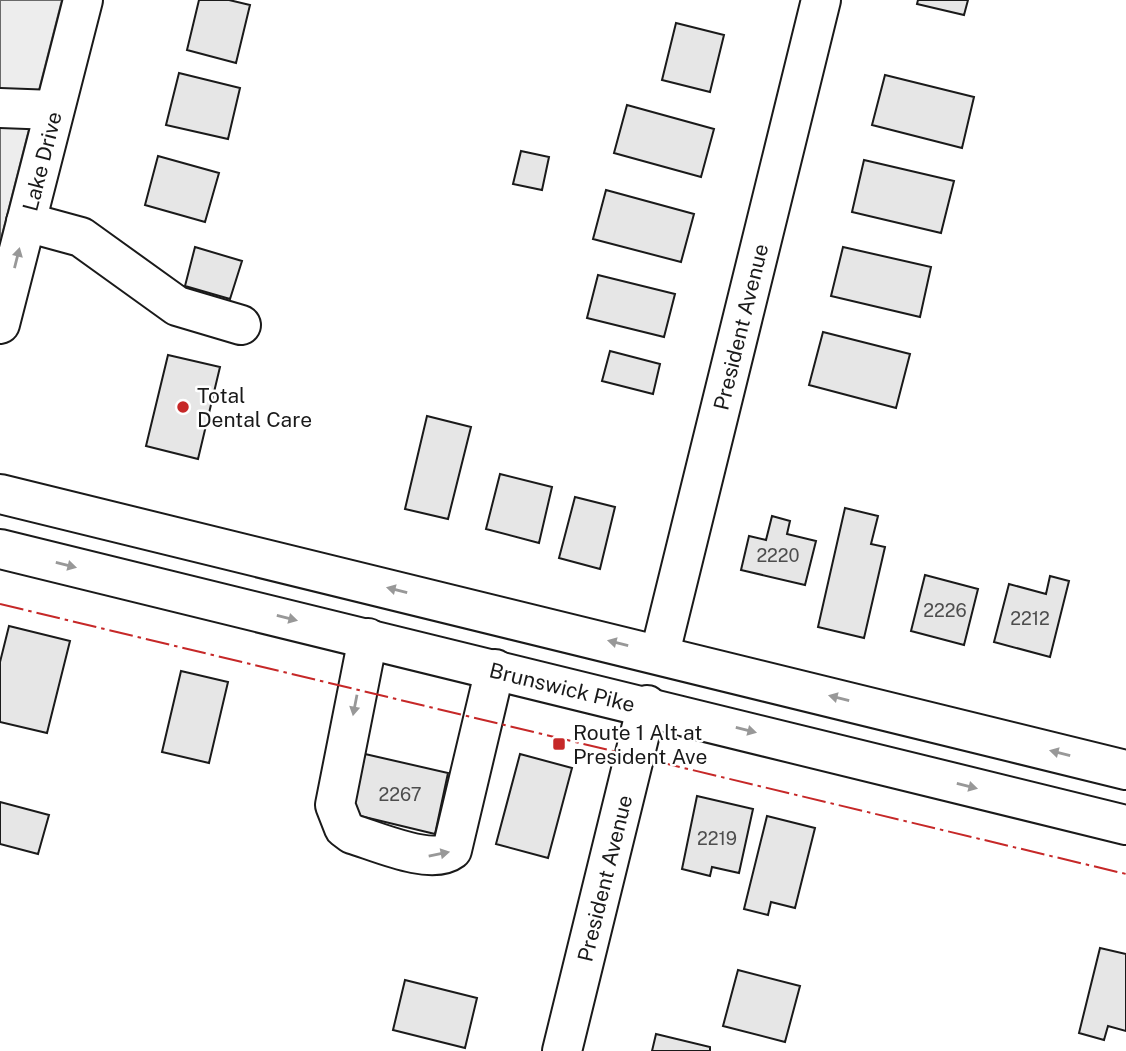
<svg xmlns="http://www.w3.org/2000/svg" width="1126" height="1051" font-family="'Public Sans',sans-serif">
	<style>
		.built { fill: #ededed; stroke: #6a6a6a; stroke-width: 2 }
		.building { fill: #e6e6e6; stroke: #1a1a1a; stroke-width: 2 }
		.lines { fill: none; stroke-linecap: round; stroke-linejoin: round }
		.minor-casing { stroke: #1a1a1a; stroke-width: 42 }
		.major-casing { stroke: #1a1a1a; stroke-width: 42 }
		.minor { stroke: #fff; stroke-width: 38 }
		.major { stroke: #fff; stroke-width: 38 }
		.power { stroke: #c62828; stroke-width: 2; stroke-dasharray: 24 5 3.5 5; stroke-linecap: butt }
		.oneway { fill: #989898 }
		.poi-dot { fill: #c62828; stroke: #fff; stroke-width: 2.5 }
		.labels { text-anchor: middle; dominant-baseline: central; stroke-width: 5; stroke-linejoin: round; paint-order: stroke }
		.number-label { font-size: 18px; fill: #4d4d4d }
		.street-label { font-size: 21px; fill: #1a1a1a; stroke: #fff }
		.poi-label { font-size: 21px; fill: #1a1a1a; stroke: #fff; text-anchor: start }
	</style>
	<rect width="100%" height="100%" fill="#fff"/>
	<!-- built -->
	<path class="built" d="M0 0H62L0 243Z"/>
	<!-- building -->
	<path class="building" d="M199 0H229L250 5 236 63 187 50Z
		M918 0H968L964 15 917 4Z
		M676 23 724 35 710 92 662 80Z
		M179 73 240 88 228 139 166 125Z
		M885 75 974 97 962 148 872 125Z
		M627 105 714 129 701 177 614 153Z
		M521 151 549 157 542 190 513 184Z
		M158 156 219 173 205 222 145 205Z
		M864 160 954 181 941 233 852 212Z
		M606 190 694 214 681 262 593 239Z
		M195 247 242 261 230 299 185 286Z
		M843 247 931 267 920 317 831 296Z
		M598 275 675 294 664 337 587 318Z
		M823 332 910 354 896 408 809 385Z
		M610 351 660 364 653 394 602 381Z
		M168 355 220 367 198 459 146 446Z
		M427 416 471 427 448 519 405 509Z
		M500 474 552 487 539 543 486 529Z
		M575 497 615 507 600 569 559 558Z
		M845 508 878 516 871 544 885 547 864 638 818 627Z
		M772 516 790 521 787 534 816 541 805 585 741 570 749 536 766 540Z
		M925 575 978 589 964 645 911 631Z
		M1050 576 1069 581 1050 657 994 642 1009 584 1046 594Z
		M9 626 70 641 47 733 0 722V662Z
		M181 671 228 682 209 763 162 752Z
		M365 754 448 773 435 834 352 814Z
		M520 754 572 768 548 858 496 844Z
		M697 796 753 809 739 873 712 867 710 876 682 869Z
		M0 802 49 815 38 854 0 844Z
		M767 816 815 828 795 908 771 902 768 915 744 909Z
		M1100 948 1126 954V1031L1108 1026 1104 1040 1079 1033Z
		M738 970 800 986 785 1042 723 1026Z
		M405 980 477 998 465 1048 393 1030Z
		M656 1034 710 1047V1051H652Z"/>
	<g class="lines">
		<!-- minor casing -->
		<g class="minor-casing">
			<g id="minor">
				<path d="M0 108 54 110"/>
				<path d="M26 222 81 237 177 306 241 325"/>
				<path id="s1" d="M0 324 83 0"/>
				<path d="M368 638 335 805 344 828 352 834C376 841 431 866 452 850L495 669"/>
				<path id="s2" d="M660 653 821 0"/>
				<path id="s3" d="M562 1051 647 705"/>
			</g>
		</g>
		<!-- major casing -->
		<g class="major-casing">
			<g id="major">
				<path d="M0 494 1126 770"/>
				<path id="s4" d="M0 549 1126 825"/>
			</g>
		</g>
		<!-- minor -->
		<use href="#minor" class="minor"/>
		<!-- major -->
		<use href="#major" class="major"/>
		<!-- power -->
		<path class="power" d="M0 604 1126 874"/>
	</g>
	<!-- one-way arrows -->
	<defs><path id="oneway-solid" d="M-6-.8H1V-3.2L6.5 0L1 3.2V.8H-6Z" transform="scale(1.75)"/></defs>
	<g class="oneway">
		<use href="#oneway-solid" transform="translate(17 258) rotate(-76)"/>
		<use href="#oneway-solid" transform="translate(66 565) rotate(14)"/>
		<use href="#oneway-solid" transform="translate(397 590) rotate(-166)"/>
		<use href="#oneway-solid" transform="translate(287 618) rotate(14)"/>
		<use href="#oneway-solid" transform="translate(618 643) rotate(-166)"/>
		<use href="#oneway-solid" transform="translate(839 698) rotate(-166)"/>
		<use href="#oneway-solid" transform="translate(355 705) rotate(101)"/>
		<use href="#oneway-solid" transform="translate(746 730) rotate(14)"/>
		<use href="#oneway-solid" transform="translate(1060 753) rotate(-166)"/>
		<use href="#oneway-solid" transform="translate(967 786) rotate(14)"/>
		<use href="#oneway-solid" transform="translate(439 854) rotate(-11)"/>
	</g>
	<!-- markers -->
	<g class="poi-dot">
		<circle cx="183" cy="407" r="7"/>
		<rect x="552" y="737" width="14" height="14" rx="3.5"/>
	</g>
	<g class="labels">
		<!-- number labels -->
		<g class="number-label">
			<text x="778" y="555">2220</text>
			<text x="945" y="610">2226</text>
			<text x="1030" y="618">2212</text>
			<text x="400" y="794">2267</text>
			<text x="717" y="838">2219</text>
		</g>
		<!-- street labels -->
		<g class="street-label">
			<text stroke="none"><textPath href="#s1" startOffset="168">Lake Drive</textPath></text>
			<text stroke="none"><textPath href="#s2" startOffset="336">President Avenue</textPath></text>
			<text stroke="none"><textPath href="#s4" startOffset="579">Brunswick Pike</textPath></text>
			<text stroke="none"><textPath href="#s3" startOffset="178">President Avenue</textPath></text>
		</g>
		<!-- poi labels -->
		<g class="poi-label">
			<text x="197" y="395">Total<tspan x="197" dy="24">Dental Care</tspan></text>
			<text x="573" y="732">Route 1 Alt at<tspan x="573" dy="24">President Ave</tspan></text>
		</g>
	</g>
</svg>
